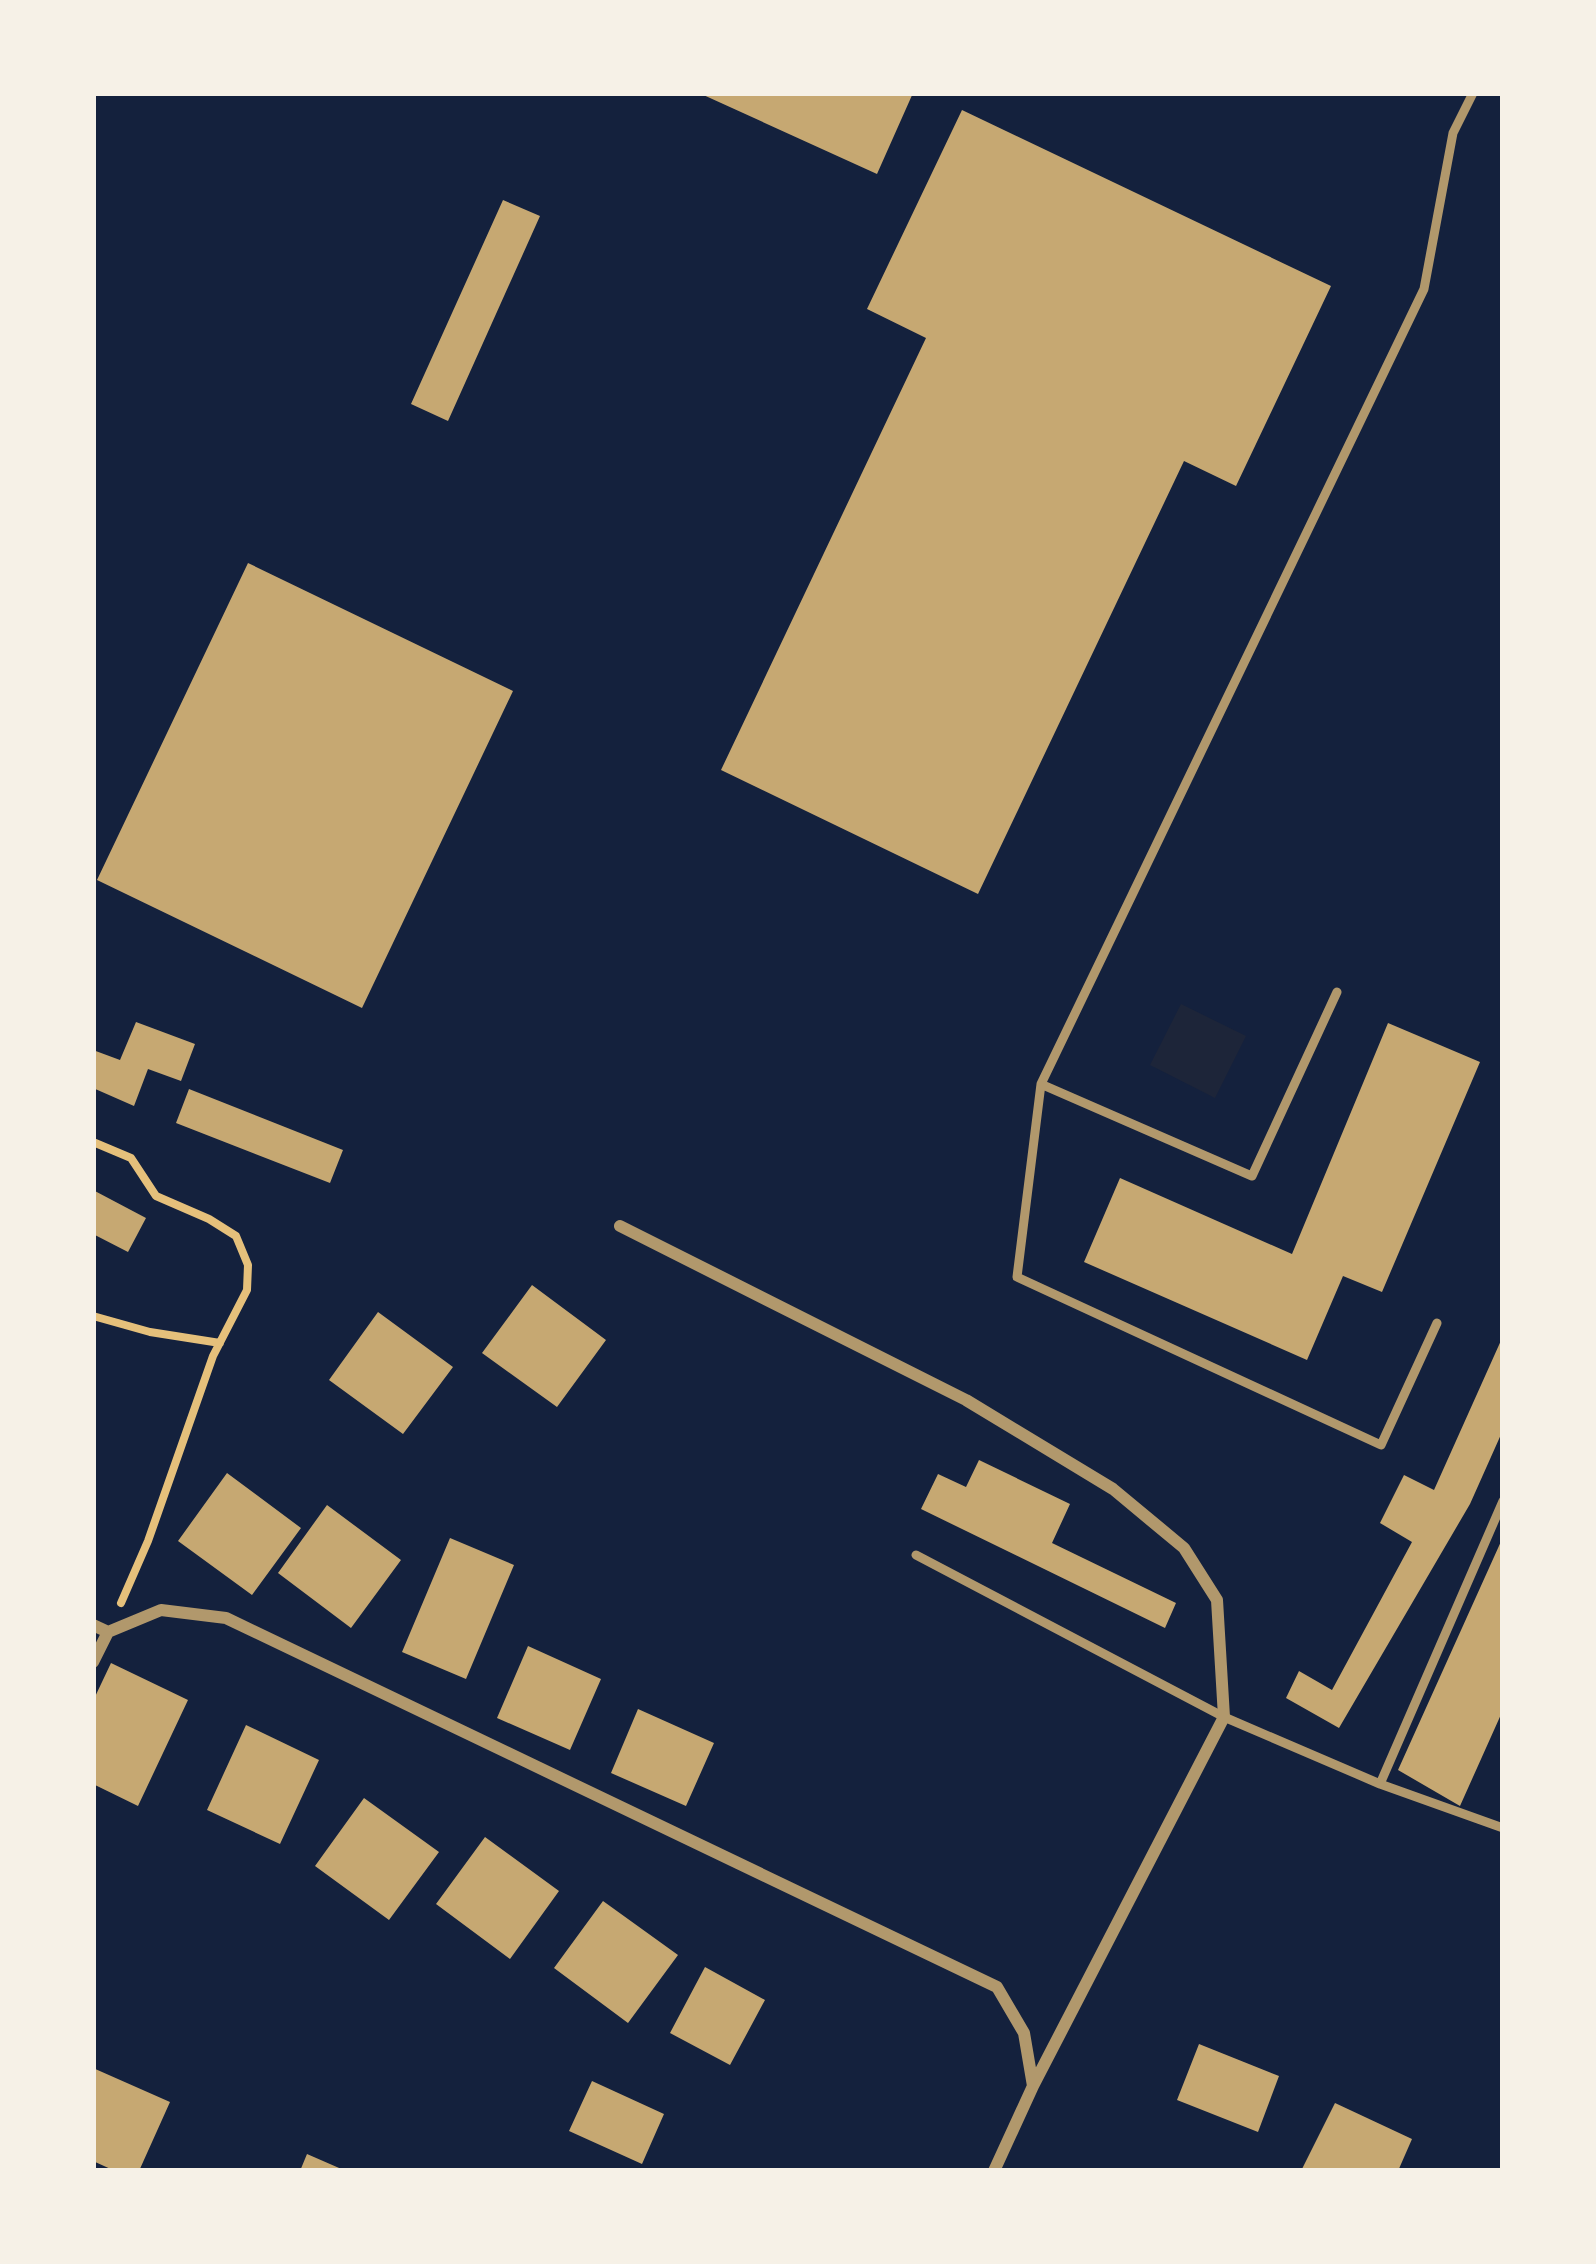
<svg xmlns="http://www.w3.org/2000/svg" width="1596" height="2264" font-family="Montserrat,sans-serif">
	<style>
		.green { fill: #1d2539 }
		.building { fill: #c6a872 }
		.lines { fill: none; stroke-linecap: round; stroke-linejoin: round }
		.path { stroke: #e5c07b; stroke-width: 8 }
		.service { stroke: #b1986c; stroke-width: 9 }
		.minor { stroke: #b1986c; stroke-width: 12 }
	</style>
	<rect width="100%" height="100%" fill="#14213d"/>
	<!-- green -->
	<path class="green" d="M1181 1004 1246 1036 1215 1098 1150 1065Z"/>
	<!-- building -->
	<path class="building" d="M699 93H913L877 174Z
		M962 110 1331 286 1236 486 1184 461 978 894 721 770 926 338 867 309Z
		M503 200 540 216 448 421 411 404Z
		M248 563 513 691 362 1008 97 880Z
		M136 1022 195 1044 181 1081 148 1069 134 1106 93 1088V1050L120 1060Z
		M1388 1023 1480 1062 1382 1292 1343 1276 1307 1360 1084 1262 1120 1178 1292 1254Z
		M189 1089 343 1150 330 1183 176 1123Z
		M93 1190 146 1218 128 1252 93 1234Z
		M532 1285 606 1340 557 1407 482 1353Z
		M378 1312 453 1367 403 1434 329 1380Z
		M1503 1336V1430L1470 1504 1339 1728 1286 1698 1299 1671 1332 1690 1412 1542 1380 1523 1404 1475 1434 1490Z
		M979 1460 1070 1504 1052 1543 1176 1603 1165 1628 921 1509 938 1474 966 1487Z
		M227 1473 301 1528 252 1595 178 1541Z
		M327 1505 401 1560 351 1628 278 1573Z
		M1503 1537V1710L1460 1806 1398 1770Z
		M450 1538 514 1565 466 1679 402 1652Z
		M528 1646 601 1679 570 1750 497 1718Z
		M111 1663 188 1700 138 1806 93 1784V1701Z
		M638 1709 714 1743 686 1806 611 1773Z
		M246 1725 319 1760 280 1844 207 1810Z
		M364 1798 439 1852 389 1920 315 1866Z
		M485 1837 559 1891 510 1959 436 1904Z
		M603 1901 678 1955 628 2023 554 1968Z
		M705 1967 765 2000 730 2065 670 2033Z
		M1199 2044 1279 2076 1258 2132 1177 2100Z
		M93 2068 170 2102 139 2171H115L93 2161Z
		M592 2081 664 2114 642 2164 569 2131Z
		M1335 2103 1412 2139 1398 2171H1301Z
		M307 2154 346 2171H300Z"/>
	<g class="lines">
		<!-- path -->
		<path class="path" d="M93 1142 131 1158 156 1196 209 1219 236 1236 248 1265 247 1290 213 1356 148 1541 121 1603
			M93 1316 150 1332 220 1343"/>
		<!-- service -->
		<path class="service" d="M1041 1084 1252 1176 1337 992
			M1437 1323 1381 1445 1017 1277 1041 1084 1424 289 1453 133 1473 93
			M916 1555 1224 1717 1380 1784 1503 1501
			M1380 1784 1503 1828"/>
		<!-- minor -->
		<path class="minor" d="M620 1226 966 1400 1113 1489 1184 1548 1217 1600 1224 1717 1033 2086 994 2171
			M93 1625 108 1632 161 1610 226 1618 997 1987 1024 2033 1033 2086
			M93 1662 108 1632"/>
	</g>
	<!-- border -->
	<rect width="1596" height="2264" fill="none" stroke="#f6f1e7" stroke-width="192"/>
</svg>
